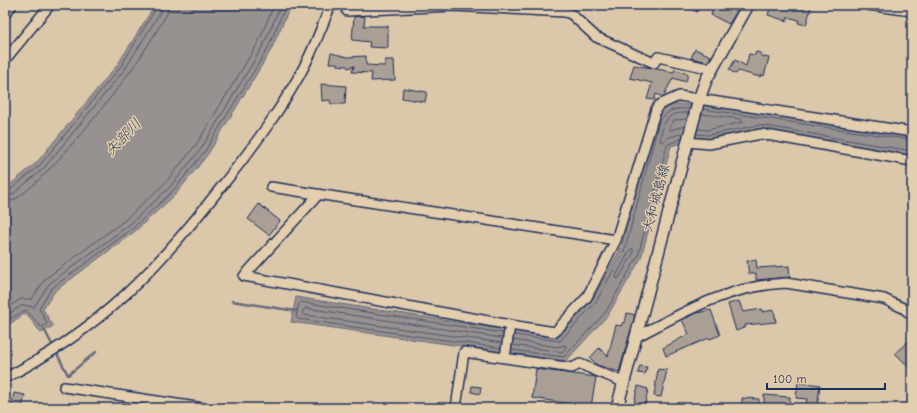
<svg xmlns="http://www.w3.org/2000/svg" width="917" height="413" font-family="'Comic Neue','Klee One',sans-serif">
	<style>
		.water { fill: #97918f; stroke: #656a7b }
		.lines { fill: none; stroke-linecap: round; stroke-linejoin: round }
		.shore { stroke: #4d5672; stroke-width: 1 }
		.stream { stroke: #656a7b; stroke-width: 2.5 }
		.building { fill: #a99f95; stroke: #1b2f5e }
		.minor-casing { stroke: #1b2f5e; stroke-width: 12 }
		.major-casing { stroke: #1b2f5e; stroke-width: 14 }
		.minor { stroke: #e3cead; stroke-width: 9 }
		.major { stroke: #e3cead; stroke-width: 11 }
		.labels { text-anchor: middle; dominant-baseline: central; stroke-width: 3; stroke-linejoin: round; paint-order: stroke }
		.street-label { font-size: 14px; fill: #1b2f5e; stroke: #e3cead }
		.water-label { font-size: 15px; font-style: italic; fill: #2e3e65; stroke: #e3cead }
	</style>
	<rect width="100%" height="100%" fill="#dbc8aa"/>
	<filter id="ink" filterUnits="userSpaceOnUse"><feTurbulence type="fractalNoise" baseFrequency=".025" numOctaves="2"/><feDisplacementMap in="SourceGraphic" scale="8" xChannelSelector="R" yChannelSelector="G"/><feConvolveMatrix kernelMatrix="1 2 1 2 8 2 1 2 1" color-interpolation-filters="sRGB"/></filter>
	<g filter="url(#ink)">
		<!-- water -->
		<path class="water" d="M155 5H291L271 50 208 154 176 194 134 232 55 291 43 309 53 326 41 333 26 313 8 325 5 334V189L37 162 118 64Z
			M674 104 710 106 912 136V155L760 129 707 139 697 138 671 146 641 258 608 315 566 361 291 322 296 297 558 338 592 300 621 248 655 120 663 109Z"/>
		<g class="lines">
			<!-- shore -->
			<path class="shore" d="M703 109 912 140
				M685 126 671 130 669 129 674 120 687 119
				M698 129 707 130 743 122 741 119 702 114
				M683 133 667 138 662 142 660 141C663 121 667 112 688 113
				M697 134 708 135 760 125 912 151
				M5 192 9 191 40 165 121 66 158 5
				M5 197 12 195 44 168 125 69 161 11 163 5
				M5 203C30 202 112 97 129 73 143 55 155 33 167 14L169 5
				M633 249V254L619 278 617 279 616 276 630 250Z
				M5 309 21 299H32L45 279 125 220 165 183 196 145 258 43 274 5
				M5 316 23 305 34 307 49 284 129 225 170 187 201 149 263 46 281 5
				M5 322 26 310 41 327 46 325 47 323 39 308 52 288 132 229 173 191 205 151 268 48 286 5
				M514 335 560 341 596 302 625 249 659 122C668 109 675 108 690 109
				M502 343 304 315 302 313 305 308 502 338
				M512 345 562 352 566 347 565 345 557 347 513 340
				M501 348 298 319 296 317 299 303 301 302 503 333
				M512 350 564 357 605 313 638 256 667 145 682 138"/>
			<!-- stream -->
			<path class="stream" d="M232 301 296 311
				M44 329 68 375 96 352"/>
		</g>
		<!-- building -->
		<path class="building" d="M682 5H700L697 12Z
			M714 5H722L737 11 729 24 711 15Z
			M771 5H812L806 25 798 23 799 20 788 17 787 21 768 15Z
			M360 16 365 17 364 26H388V48L369 47 370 42 352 40 354 17Z
			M695 49 711 56 708 62 691 58Z
			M756 52 761 53V56L769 58 764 76 761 75 760 77 738 71 736 74 729 70 735 60 746 66 749 54 755 55Z
			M331 53 347 57 366 56V65L385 66V60H394L395 80 371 81 372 73 352 72 354 66 348 68 347 66 337 65V63H329Z
			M634 65 674 72 675 69 688 74 686 82 673 78 663 97 656 94 654 100 647 99 652 83 630 78Z
			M321 84 346 86 345 104H331L330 100 322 101Z
			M403 88 427 92 425 102 402 98Z
			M259 204 280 221 269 235 248 219Z
			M756 260 757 268 789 266 790 277 756 280V273L749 274 747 261Z
			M739 301 743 312 762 309V312L774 310 776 322 745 325 746 327 736 331 728 304Z
			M711 310 720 335 710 339 709 338 666 356 663 348 689 334 682 320 696 313Z
			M627 313 635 315 619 372 597 365 590 358 599 348 608 356 616 325 621 326 623 322 625 323Z
			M912 338V370L895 353Z
			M640 366 647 367 645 374 638 373Z
			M536 369 596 377 591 407 532 398Z
			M658 369 667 370 661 397 654 396Z
			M798 382 820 385 817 408H805L807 399 796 398Z
			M472 386 481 387 480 394 471 392Z
			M638 386 648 389 645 405 634 403Z
			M14 393 25 395 22 408H11Z
			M764 395 790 397 789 406 764 405Z
			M742 398 759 399V406H742Z"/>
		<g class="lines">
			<!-- minor casing -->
			<g class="minor-casing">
				<path id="minor" d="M350 5 347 11 453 6 565 12 571 14 596 37 654 63 658 57 712 69
					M868 5 912 11
					M5 14 12 5
					M5 60 50 5
					M687 142 709 144 761 134 912 161
					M271 187 616 240
					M319 194 244 276 510 325 555 332 587 297 616 240 656 109 659 105 679 96 912 132
					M636 337C686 311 728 286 786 283L884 299 903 308 912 315
					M505 357 510 325
					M5 378C101 329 157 269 222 186 253 147 285 105 307 61 316 43 323 23 331 5
					M64 387 203 408
					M456 408 464 352 572 368 580 364 623 382"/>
			</g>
			<!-- major casing -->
			<g class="major-casing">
				<path id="major" d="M617 408 699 99 706 80 748 5"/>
			</g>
			<!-- minor -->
			<use href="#minor" class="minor"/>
			<!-- major -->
			<use href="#major" class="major"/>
		</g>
	</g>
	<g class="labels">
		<!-- street labels -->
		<g class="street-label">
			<text transform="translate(656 198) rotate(-75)">大和城島線</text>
		</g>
		<!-- water labels -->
		<g class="water-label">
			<text transform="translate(123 137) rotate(-46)">矢部川</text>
		</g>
	</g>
	<!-- margin -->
	<rect width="917" height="413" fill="none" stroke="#e3cead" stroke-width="20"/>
	<rect x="10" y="10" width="897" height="393" fill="none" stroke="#1b2f5e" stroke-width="1.5" filter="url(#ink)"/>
	<!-- scale -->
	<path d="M767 383v6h118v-6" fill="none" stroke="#1b2f5e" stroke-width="2"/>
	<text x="773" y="383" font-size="12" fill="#1b2f5e" stroke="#e3cead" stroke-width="3" paint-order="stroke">100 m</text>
</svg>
